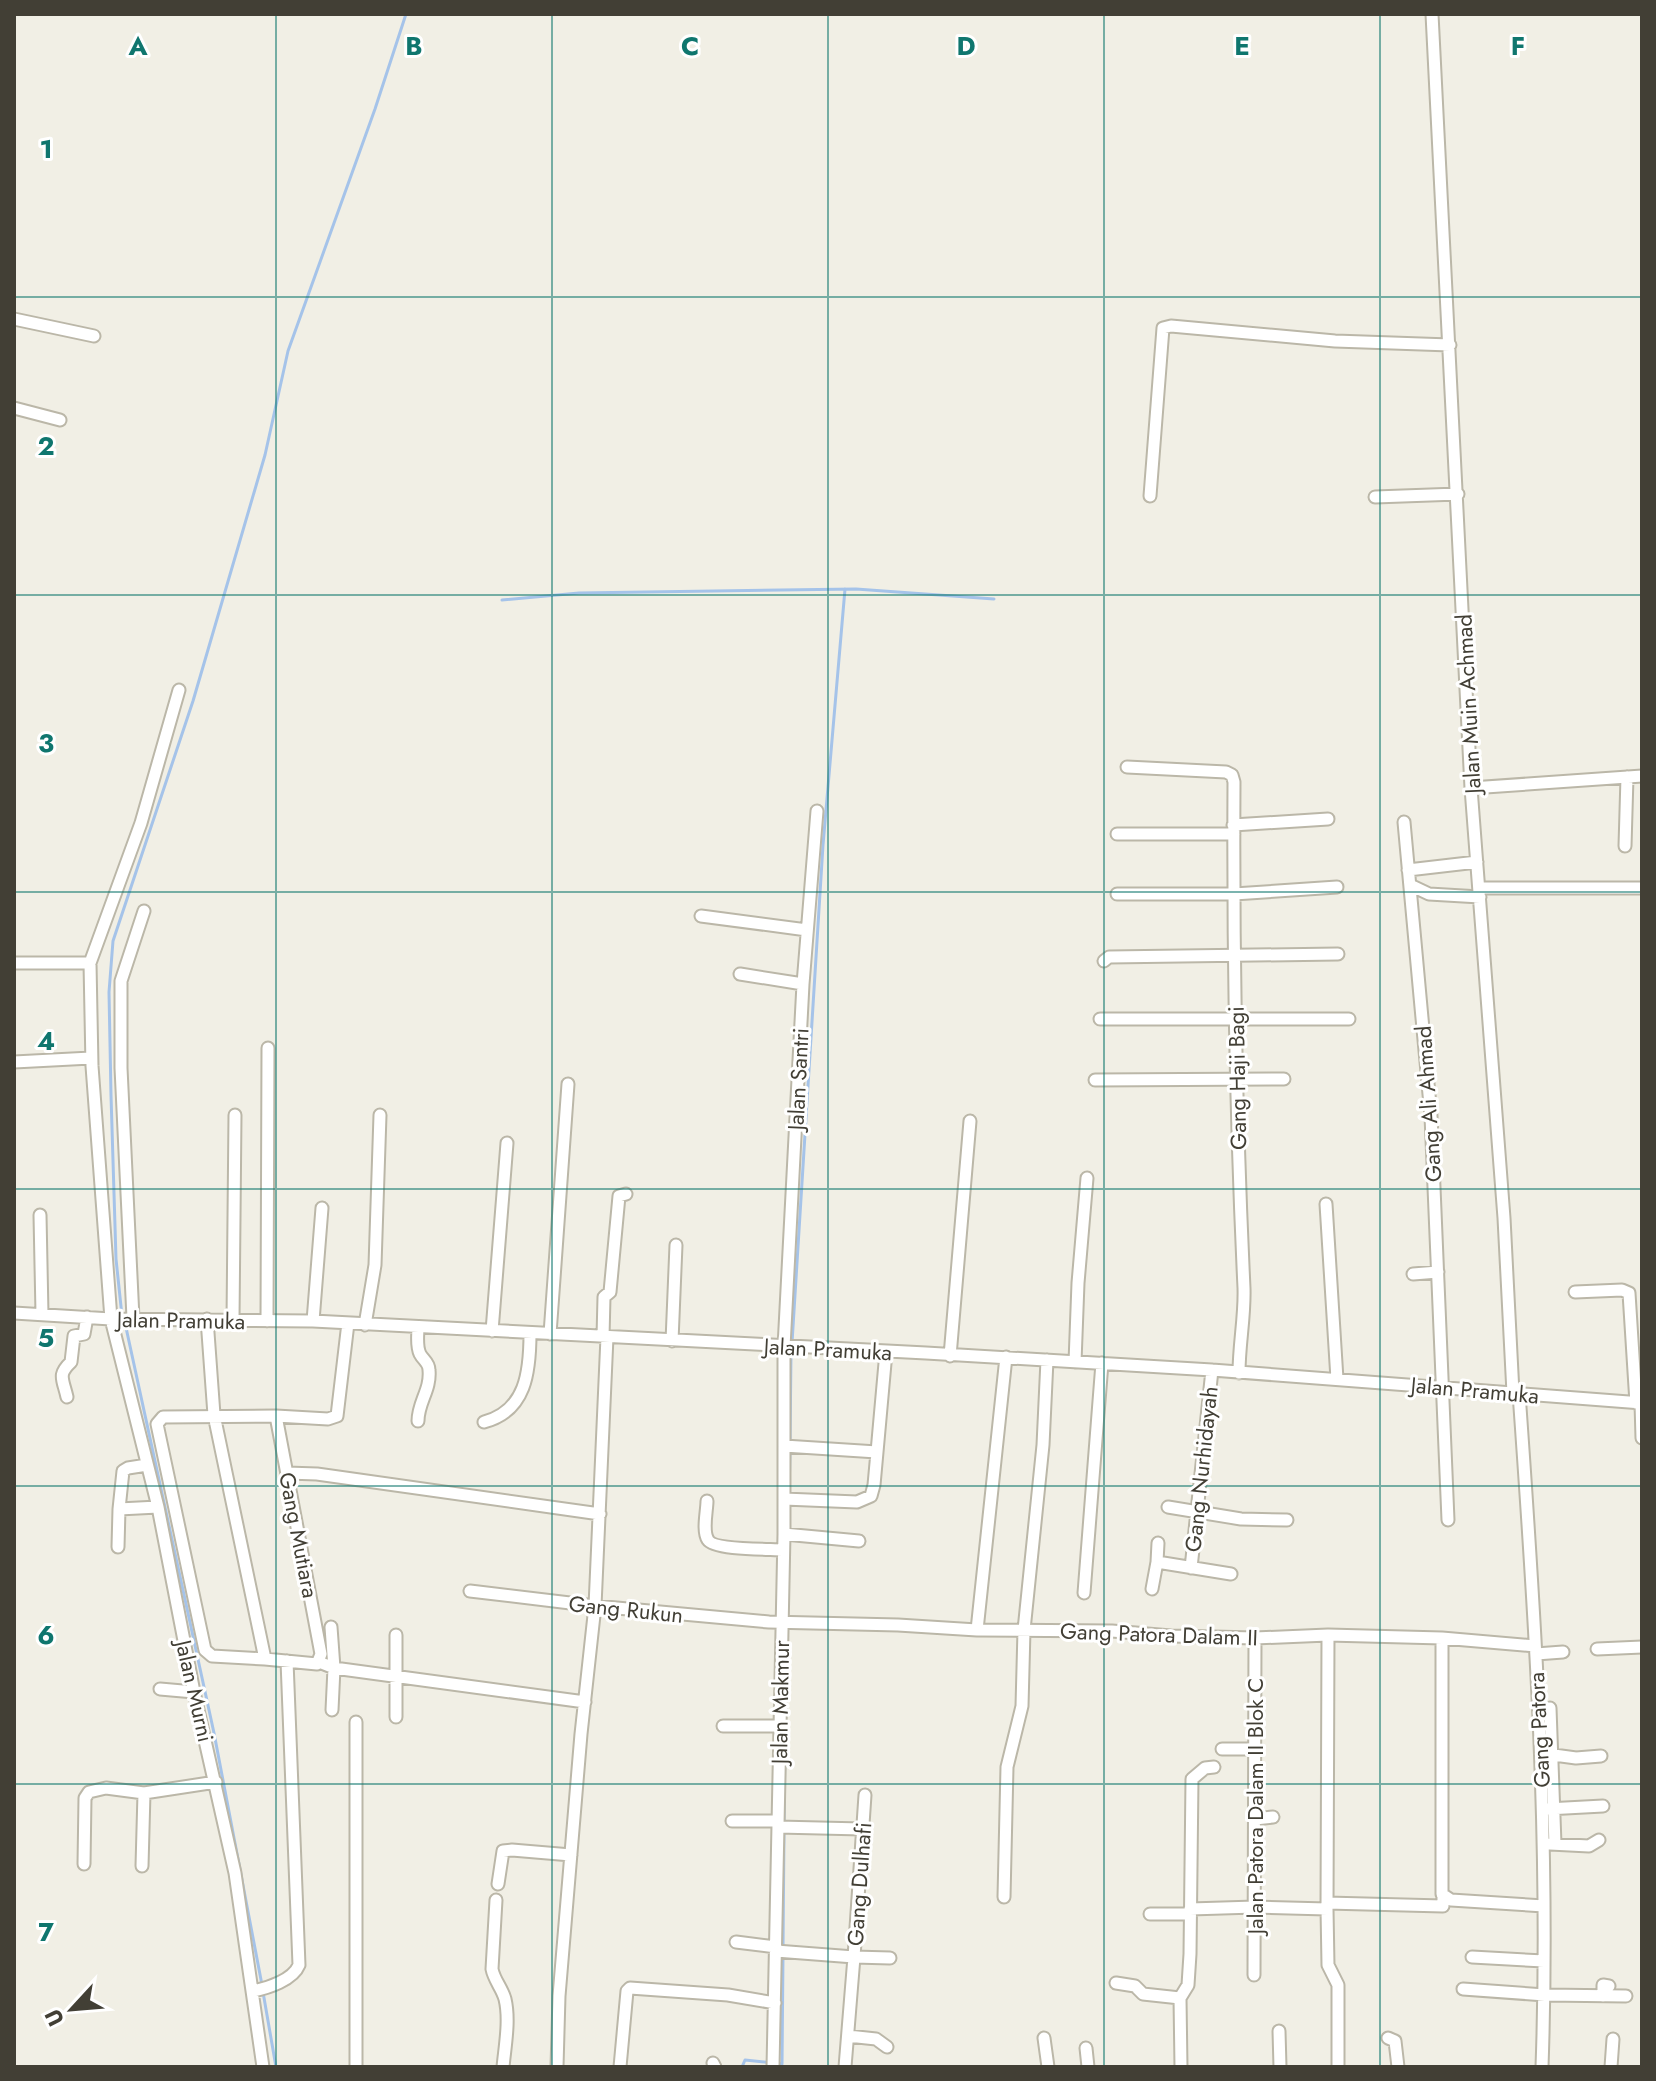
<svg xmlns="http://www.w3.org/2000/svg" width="1656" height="2081" font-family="Jost,sans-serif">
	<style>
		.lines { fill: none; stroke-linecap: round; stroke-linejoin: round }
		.stream { stroke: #a5c3e9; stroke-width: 3 }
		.minor-casing { stroke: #bbb7a8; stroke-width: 15 }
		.minor { stroke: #fff; stroke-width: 11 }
		.grid { fill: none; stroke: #0f766e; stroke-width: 2; stroke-opacity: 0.55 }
		.labels { text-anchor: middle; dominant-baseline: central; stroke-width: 6; stroke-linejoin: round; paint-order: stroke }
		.street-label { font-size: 22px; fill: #423f35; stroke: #fff }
		.grid-label { font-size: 26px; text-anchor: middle; font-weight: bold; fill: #0f766e; stroke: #fff; stroke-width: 6; stroke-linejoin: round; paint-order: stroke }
	</style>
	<rect width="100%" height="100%" fill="#f1efe5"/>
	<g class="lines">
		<!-- stream -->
		<path class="stream" d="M502 600 579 593 856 589 994 599
			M122 1316 116 1259 111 1095 109 992 113 941 193 701 265 455 288 351 375 109 406 14
			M125 1323 214 1733 262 1985
			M792 1343 823 845 845 589
			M790 1443 791 1351
			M789 1495 790 1451
			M784 1823 785 1739
			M783 1947 784 1831
			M263 1992 276 2067
			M742 2067 745 2060 782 2064 783 1955"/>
		<!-- minor casing -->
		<g class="minor-casing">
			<path id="minor" d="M1432 14 1471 788 1504 1218 1513 1393
				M14 319 94 336
				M14 408 60 420
				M1150 496 1163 328 1171 326 1335 341 1450 345
				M1375 497 1458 494
				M179 690 141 823 90 963 92 1066 111 1319 158 1507 194 1692 235 1873 263 2067
				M1127 767 1226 772 1232 775 1234 782C1233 950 1236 1120 1244 1288 1245 1316 1239 1344 1239 1373
				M1471 788 1642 776
				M1404 822 1431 1116 1448 1520
				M1233 825 1328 819
				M1117 834H1234
				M1625 846 1627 777
				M1408 870 1477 862
				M1410 885 1429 894 1480 897
				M1479 888H1642
				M1117 894H1234L1337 887
				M701 916 807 930
				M1104 961 1109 957 1338 954
				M14 963H90
				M740 974 803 984
				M1100 1019H1349
				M14 1062 91 1058
				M1095 1080 1284 1079
				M1326 1204 1337 1379
				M40 1215 42 1314
				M1413 1274 1438 1272
				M1575 1292 1622 1290 1629 1293 1636 1403
				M14 1313 111 1319 313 1321 926 1353 1212 1370 1642 1403
				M133 1318 121 1068V981L144 911
				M207 1319 214 1415 265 1659 212 1656 205 1650 157 1424 163 1417 276 1416 321 1654 317 1664 265 1659
				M233 1320 235 1115
				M267 1321 268 1048
				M313 1321 322 1208
				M365 1325 375 1265 380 1115
				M492 1331 507 1143
				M550 1334 568 1084
				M603 1337 604 1297 610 1292 619 1196 626 1194
				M672 1341 676 1245
				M950 1356 970 1121
				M1075 1362 1078 1283 1087 1178
				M1519 1393C1535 1617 1550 1842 1542 2067
				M67 1397C63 1379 57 1375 71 1362L74 1336 84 1334 87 1317
				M1641 1403 1642 1438
				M276 1416 328 1419 337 1416 348 1323
				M418 1421C418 1402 431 1390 429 1370 429 1362 423 1360 420 1354 416 1346 418 1335 418 1327
				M484 1422C526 1411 530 1372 530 1333
				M784 1446 877 1452 886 1352
				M287 1473 317 1474 600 1514
				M784 1499 857 1502 871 1496 874 1485 877 1452
				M707 1501C707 1511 702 1531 708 1540 714 1550 769 1549 783 1550
				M1168 1507 1241 1519 1287 1520
				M119 1509 123 1471 128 1468 147 1465
				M784 1534 859 1541
				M118 1547 119 1509 158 1507
				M1157 1562 1158 1543
				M1191 1568 1212 1370
				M1152 1589 1157 1562 1231 1574
				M470 1591 595 1606 769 1622 898 1625 977 1630 1112 1631 1171 1636 1255 1638 1328 1635 1442 1638 1535 1646
				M1084 1593 1102 1363
				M331 1627 334 1668 332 1710
				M977 1630 1006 1357
				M1328 1635 1327 1909 1328 1965 1338 1985V2067
				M1442 1638V1894L1451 1900 1544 1906
				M1597 1649 1642 1647
				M1536 1654 1563 1652
				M319 1662 334 1668 585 1702
				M160 1689 194 1692
				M1550 1708 1555 1844
				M396 1717V1635
				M723 1726H779
				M1222 1749H1255
				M1554 1755 1576 1758 1601 1756
				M1547 1809 1603 1806
				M1255 1819 1273 1817
				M732 1821H778
				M778 1827 862 1829
				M1550 1844 1589 1846 1599 1840
				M84 1864 85 1798 89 1792 106 1788 144 1793 216 1782
				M142 1866 144 1793
				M498 1884 503 1851 512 1850 571 1855
				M1004 1897 1007 1767 1022 1706 1024 1630 1043 1445 1047 1360
				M496 1900 492 1969C494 1980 502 1988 505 1999 510 2020 505 2046 503 2067
				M1327 1903 1443 1906V1897
				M1190 1909 1255 1907 1327 1909
				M1150 1914H1190
				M736 1942 776 1947
				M776 1951 854 1957 865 1795
				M1472 1957 1544 1961
				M1254 1975 1255 1638
				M1116 1983 1135 1986 1143 1994 1180 1998
				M1463 1989 1545 1995 1626 1996
				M253 1991C268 1988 293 1980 299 1965L287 1661
				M1603 1996V1985L1609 1986
				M1279 2031 1280 2067
				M848 2036 876 2039 887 2047
				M1044 2038 1048 2067
				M1388 2038 1395 2041 1398 2067
				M1086 2048 1088 2067
				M713 2063 715 2067
				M356 2067V1722
				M557 2067 559 1996 581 1734 595 1606 607 1337
				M620 2067 627 1991 630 1988 728 1995 775 2003
				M773 2067 784 1534V1347L803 984 817 811
				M845 2067 854 1957 890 1958
				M1181 2067 1180 1998 1188 1985 1190 1954 1192 1779 1205 1768 1214 1767
				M1611 2067 1613 2039"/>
		</g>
		<!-- minor -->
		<use href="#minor" class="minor"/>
	</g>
	<!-- grid -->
	<path class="grid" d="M276 14V2067M552 14V2067M828 14V2067M1104 14V2067M1380 14V2067M14 297H1642M14 595H1642M14 892H1642M14 1189H1642M14 1486H1642M14 1784H1642"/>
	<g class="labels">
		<!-- street labels -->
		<g class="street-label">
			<text transform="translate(1468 704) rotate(-93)">Jalan Muin Achmad</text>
			<text transform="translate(1237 1078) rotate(-91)">Gang Haji Bagi</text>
			<text transform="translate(798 1079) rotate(-87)">Jalan Santri</text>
			<text transform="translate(1428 1104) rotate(-94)">Gang Ali Ahmad</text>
			<text transform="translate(181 1320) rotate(1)">Jalan Pramuka</text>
			<text transform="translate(828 1349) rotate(3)">Jalan Pramuka</text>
			<text transform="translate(1475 1390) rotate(5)">Jalan Pramuka</text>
			<text transform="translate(1201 1469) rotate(-84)">Gang Nurhidayah</text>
			<text transform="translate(299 1535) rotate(79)">Gang Mutiara</text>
			<text transform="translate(626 1609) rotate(6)">Gang Rukun</text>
			<text transform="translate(1159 1634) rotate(2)">Gang Patora Dalam II</text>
			<text transform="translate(195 1691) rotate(77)">Jalan Murni</text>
			<text transform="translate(780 1702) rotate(-89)">Jalan Makmur</text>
			<text transform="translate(1539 1730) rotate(-93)">Gang Patora</text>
			<text transform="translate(1255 1806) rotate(-90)">Jalan Patora Dalam II Blok C</text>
			<text transform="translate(859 1884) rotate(-86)">Gang Dulhafi</text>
		</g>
	</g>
	<g class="grid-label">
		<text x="138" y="55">A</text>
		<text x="414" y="55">B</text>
		<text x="690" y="55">C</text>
		<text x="966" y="55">D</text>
		<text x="1242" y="55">E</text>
		<text x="1518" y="55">F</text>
		<text x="46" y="158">1</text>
		<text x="46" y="455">2</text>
		<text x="46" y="752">3</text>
		<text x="46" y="1050">4</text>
		<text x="46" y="1347">5</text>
		<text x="46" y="1644">6</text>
		<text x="46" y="1941">7</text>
	</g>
	<!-- border -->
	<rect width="1656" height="2081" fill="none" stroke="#423f35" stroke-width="32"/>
	<!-- north arrow -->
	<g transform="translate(72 2009) rotate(244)" stroke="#ffffff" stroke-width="6" paint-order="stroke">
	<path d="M0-6L14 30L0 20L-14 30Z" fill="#423f35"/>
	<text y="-12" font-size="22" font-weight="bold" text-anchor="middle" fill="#423f35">U</text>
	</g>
</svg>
